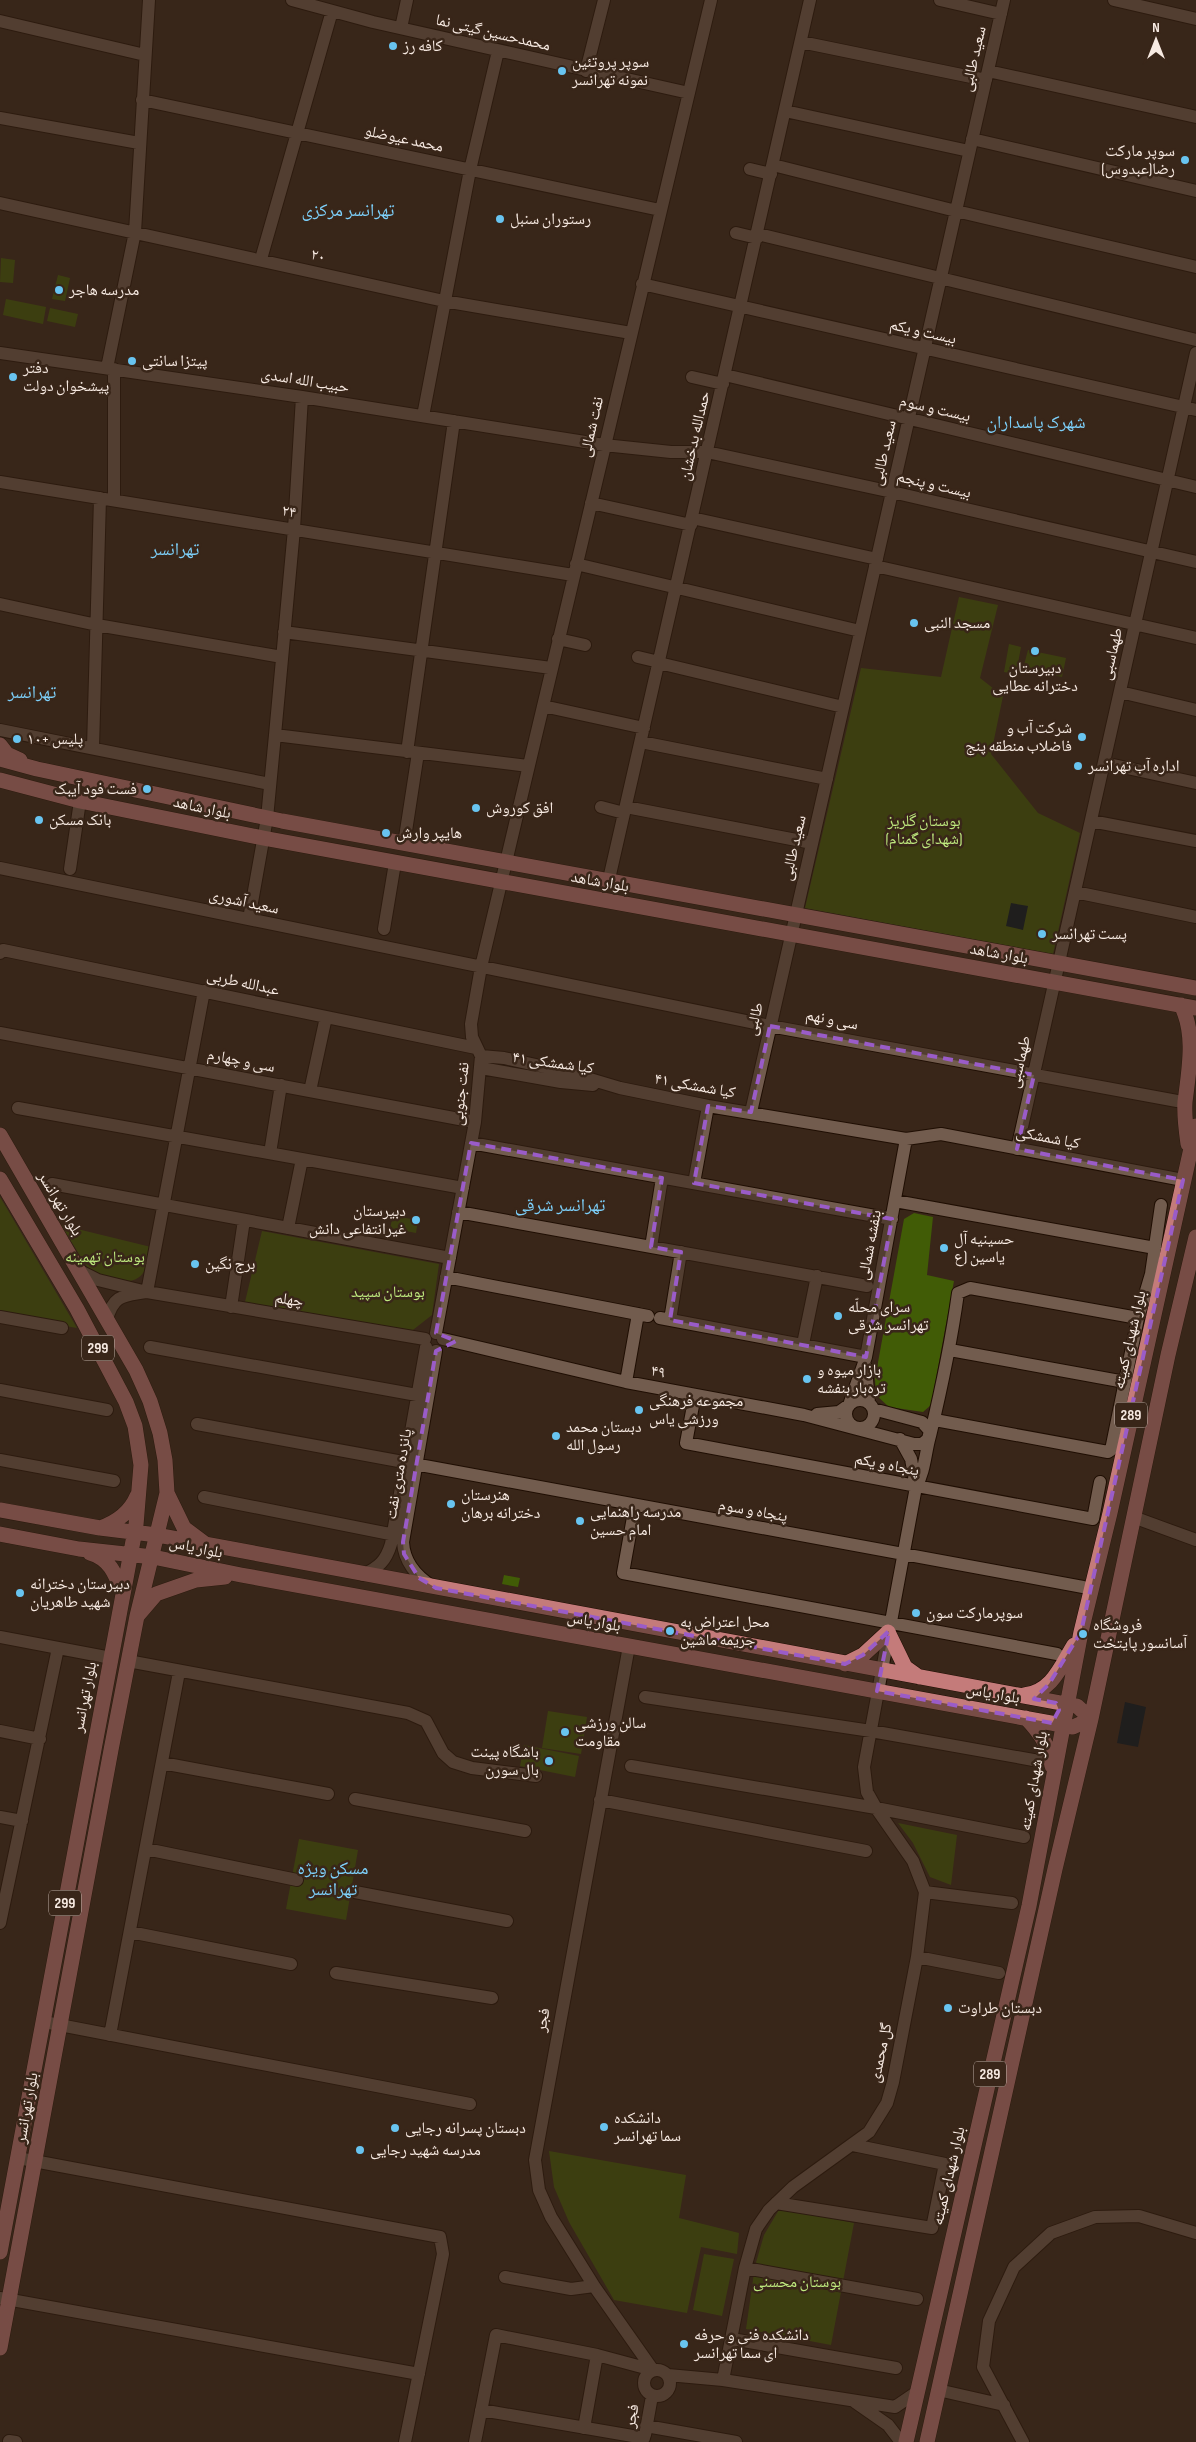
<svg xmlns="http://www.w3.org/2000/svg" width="1196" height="2442" font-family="'Sofia Sans Condensed','Noto Naskh Arabic',sans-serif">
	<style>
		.green { fill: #415c06 }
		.water { fill: #001422 }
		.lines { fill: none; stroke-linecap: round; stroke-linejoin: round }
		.minor-casing { stroke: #1f0e03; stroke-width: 14 }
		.major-casing { stroke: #1f0e03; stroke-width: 16 }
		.minor { stroke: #725c4e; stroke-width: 12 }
		.major { stroke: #c47b7a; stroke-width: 15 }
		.marked { fill: none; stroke: #9a5cc8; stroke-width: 4; stroke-dasharray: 10 6; stroke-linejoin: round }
		.poi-dot { fill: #68c4f0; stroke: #392619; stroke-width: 2 }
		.labels { text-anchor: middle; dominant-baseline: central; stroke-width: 5; stroke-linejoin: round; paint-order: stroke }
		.shield { fill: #392619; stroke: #beafa6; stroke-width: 1 }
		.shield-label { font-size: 15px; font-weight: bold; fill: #f7eae2 }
		.street-label { font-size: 16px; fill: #f7eae2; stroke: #392619 }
		.poi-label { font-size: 16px; fill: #f7eae2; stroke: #392619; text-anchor: start }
		.park-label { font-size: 16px; fill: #bfeb7f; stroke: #392619 }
		.neighbourhood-label { font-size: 18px; fill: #7dd0fa; stroke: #392619 }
	</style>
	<rect width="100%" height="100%" fill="#392619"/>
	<!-- green -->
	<path class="green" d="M1 258 15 260 13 283 0 282Z
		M58 275 70 278 65 301 52 299Z
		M6 299 46 307 43 324 3 315Z
		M50 308 78 314 75 327 47 321Z
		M959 597 998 605 980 678 1003 696 991 754 1038 813 1080 833 1053 954 805 908 861 668 941 677Z
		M1009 644 1021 647 1016 674 1004 672Z
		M1028 650 1066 658 1062 677 1023 669Z
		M0 1197 6 1207 77 1328 0 1315Z
		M914 1213 933 1217 927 1275 954 1281 931 1405 923 1412 889 1407 876 1395 875 1379 904 1219Z
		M393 1216 418 1220 416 1233 390 1228Z
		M61 1225 151 1247C148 1261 147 1278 130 1281L100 1276 89 1270Z
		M262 1231 439 1264 432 1315 409 1333 245 1302Z
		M504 1575 520 1578 518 1587 502 1584Z
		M548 1711 587 1717 581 1754 542 1748Z
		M524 1745 579 1756 575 1777 520 1766Z
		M898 1823 957 1835 951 1885 930 1877 913 1843Z
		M299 1839 358 1850 346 1920 286 1909Z
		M549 2151 686 2175 679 2218 739 2233 737 2254 701 2247 687 2313 614 2300 569 2222 554 2187Z
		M780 2208 854 2223 831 2345 746 2329 755 2266 764 2235Z
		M704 2254 734 2259 722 2316 693 2310Z"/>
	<!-- water -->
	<path class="water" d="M1011 903 1028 906 1023 930 1006 926Z
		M1125 1702 1146 1707 1138 1747 1117 1743Z"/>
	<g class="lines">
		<!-- minor casing -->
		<g class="minor-casing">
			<path id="minor" d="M292 0 373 22 689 93
				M940 0 1001 14
				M1114 0 1196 19
				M0 21 145 55
				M401 28 407 0
				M801 42 986 80
				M586 71 604 0
				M988 71 1196 117
				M142 100 660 210
				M785 111 969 151
				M0 118 139 143
				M972 139 1196 191
				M773 165 956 211 1196 267
				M750 169 771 174
				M0 203 444 301 631 333
				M736 233 757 238
				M758 234 1196 340
				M261 259 332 11
				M642 284 1196 410
				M0 353 302 397 604 445 671 452H707L892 492 1196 562
				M107 368 135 232 149 0
				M725 375 1196 487
				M692 377 723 384
				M423 416 470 170 498 51
				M0 482 573 575
				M114 500V369
				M591 503 691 525
				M692 518 877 559
				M576 564 860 631
				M875 566 1196 638
				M0 604 97 625 282 657
				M284 632 551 668
				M558 639 585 645
				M638 657 659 662
				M659 663 843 707
				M1120 692 1196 710
				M543 706 644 728
				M0 730 270 784
				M275 735 528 766
				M641 742 827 779
				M93 748 100 498
				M407 752 454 421
				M1104 763 1196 783
				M601 807 624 813
				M626 807 812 843
				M1091 821 1196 841
				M404 844 418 753
				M0 868 770 1026 1177 1101
				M70 869 80 801
				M609 879 810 0
				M1075 892 1196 917
				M249 919 267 818 275 735 294 529 302 397
				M384 929 395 863
				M0 953 3 950 476 1048
				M0 1033 475 1122
				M481 1056 504 1058 563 1071 620 1088 708 1106 906 1139 941 1134 1183 1180
				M481 1068 561 1082 593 1085
				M310 1091 326 1017
				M18 1108 463 1188
				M751 1112 1004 0
				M471 1143 892 1219
				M1017 1149 1196 353
				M270 1153 281 1085
				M694 1183 708 1106
				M52 1184 450 1258
				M895 1201 1155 1248
				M458 1212 867 1286
				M288 1228 302 1159
				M651 1247 662 1178
				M80 1271 98 1280 147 1292 425 1339
				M446 1277 648 1316
				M147 1292 204 991
				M231 1307 244 1220
				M0 1317 62 1328
				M660 1318 866 1357
				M107 1319C114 1294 124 1296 146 1292
				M670 1320 681 1252
				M436 1333 475 1122 481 1056 472 1037 471 1024 481 967 711 0
				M443 1339 626 1382 804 1415 914 1444H922L928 1439 930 1431 922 1422 873 1409
				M803 1344 817 1276
				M150 1347 428 1397
				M950 1350 1125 1382
				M866 1367 869 1403
				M626 1382 638 1314
				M0 1390 107 1410
				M695 1395 686 1443 1093 1519 1100 1482
				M846 1414a14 14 0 1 1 28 0a14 14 0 1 1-28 0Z
				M817 1414 839 1412 849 1405 866 1357 906 1139
				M935 1420 1108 1452 1111 1450 1138 1318 1151 1274 1161 1205
				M197 1424 1083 1587
				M900 1439 911 1459 916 1487
				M0 1460 114 1481
				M204 1497 400 1536
				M635 1506 623 1573 1057 1654
				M1133 1517 1196 1540
				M363 1575C379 1567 386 1561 391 1544L426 1347
				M432 1586C416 1576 404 1561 403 1542L436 1351
				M0 1637 111 1658
				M629 1646 535 2160 539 2190 551 2217 594 2286 653 2370
				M128 1661 408 1713 426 1721 443 1753 453 1762 472 1768 536 1776
				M645 1697 871 1731 1039 1761
				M0 1731 40 1739
				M162 1763 328 1794
				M631 1766 876 1808 1024 1837
				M355 1799 525 1831
				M600 1800 866 1851
				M0 1817 22 1821
				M146 1849 297 1880
				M355 1892 507 1921
				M925 1892 1012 1903
				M0 1923 58 1648
				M130 1932 291 1964
				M917 1957 999 1973
				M336 1973 492 1998
				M44 2022 470 2104
				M110 2035 179 1672
				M18 2158 440 2237 443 2254 405 2442
				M776 2203 932 2228 945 2164 853 2145
				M745 2268 917 2299
				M505 2277 571 2289 594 2286
				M0 2298 419 2374
				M732 2339 896 2368
				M644 2383a13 13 0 1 1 26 0a13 13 0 1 1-26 0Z
				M668 2375 723 2380 895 2407 917 2392
				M723 2380 745 2268 756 2229 769 2210 793 2187 869 2132 887 2103 893 2082 917 1957 925 1892 913 1861 876 1808 867 1792 864 1767 916 1487C925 1471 925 1454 930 1436 942 1386 951 1344 958 1293L970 1288 1138 1318
				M938 2390 1004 2405
				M855 2402 888 2425 901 2442
				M481 2410 644 2438
				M646 2426 736 2442
				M584 2428 597 2355
				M645 2435 652 2396
				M9 2441 16 2442
				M475 2442 496 2335 597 2355 653 2370
				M1023 2442 983 2367 989 2321 1014 2267 1051 2233 1095 2217 1139 2216 1196 2233"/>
		</g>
		<!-- major casing -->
		<g class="major-casing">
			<path id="major" d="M0 745 7 754 20 760
				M0 759 37 769 282 821 1196 988
				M0 780 80 801 263 838 1196 1008
				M1181 1005C1196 1034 1189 1069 1185 1102 1184 1116 1186 1130 1188 1144
				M0 1135 136 1370 150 1401 160 1433 165 1460 167 1493 184 1528 204 1543
				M0 1179 77 1309 126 1402 135 1426 141 1465 136 1525 0 2252
				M0 1510 100 1528 157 1535 1077 1706 1091 1719
				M100 1528C117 1522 130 1513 137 1496
				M0 1534 79 1549 153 1557 241 1575 1073 1727 1091 1719
				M90 1553C111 1559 116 1576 123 1594
				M138 1615 156 1594 196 1580 225 1577
				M845 1664 863 1655 888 1632 905 1667 919 1677
				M1024 1695C1052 1692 1061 1666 1074 1645
				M1026 1718C1040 1733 1049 1745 1052 1766
				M0 2348 111 1750 137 1616 167 1493
				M906 2442 1029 1906 1081 1632 1110 1513 1196 1126
				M927 2442 1055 1869 1091 1719 1168 1355 1196 1237"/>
		</g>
		<!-- minor -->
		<use href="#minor" class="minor"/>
		<!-- major -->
		<use href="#major" class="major"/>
	</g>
	<!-- marked area -->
	<path d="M0 0H1196V2442H0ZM770 1026 1034 1075 1017 1149 1183 1180 1081 1632 1049 1684 1034 1699 1056 1703 1059 1710 1052 1723 877 1691 889 1631 863 1655 845 1664 436 1588 419 1578 404 1554 403 1542 436 1351 456 1341 436 1333 471 1143 662 1178 651 1247 681 1252 670 1320 866 1357 892 1219 694 1183 708 1106 751 1112Z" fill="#392619" fill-opacity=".55" fill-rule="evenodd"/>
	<path class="marked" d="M770 1026 1034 1075 1017 1149 1183 1180 1081 1632 1049 1684 1034 1699 1056 1703 1059 1710 1052 1723 877 1691 889 1631 863 1655 845 1664 436 1588 419 1578 404 1554 403 1542 436 1351 456 1341 436 1333 471 1143 662 1178 651 1247 681 1252 670 1320 866 1357 892 1219 694 1183 708 1106 751 1112Z"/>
	<!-- markers -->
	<g class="poi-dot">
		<circle cx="393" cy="46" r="5"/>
		<circle cx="562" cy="71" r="5"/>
		<circle cx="1185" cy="160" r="5"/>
		<circle cx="500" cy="219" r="5"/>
		<circle cx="59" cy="290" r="5"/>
		<circle cx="132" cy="361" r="5"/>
		<circle cx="13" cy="377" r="5"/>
		<circle cx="914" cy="623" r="5"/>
		<circle cx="1035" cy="651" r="5"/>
		<circle cx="1082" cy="737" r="5"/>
		<circle cx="17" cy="739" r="5"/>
		<circle cx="1078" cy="766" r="5"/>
		<circle cx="147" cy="789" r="5"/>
		<circle cx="476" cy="808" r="5"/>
		<circle cx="39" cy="820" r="5"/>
		<circle cx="386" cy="833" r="5"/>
		<circle cx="1042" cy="934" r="5"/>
		<circle cx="416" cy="1220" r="5"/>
		<circle cx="944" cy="1248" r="5"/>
		<circle cx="195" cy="1264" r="5"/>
		<circle cx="838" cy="1316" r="5"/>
		<circle cx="807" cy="1379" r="5"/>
		<circle cx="639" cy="1410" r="5"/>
		<circle cx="556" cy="1436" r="5"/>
		<circle cx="451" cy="1504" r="5"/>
		<circle cx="580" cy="1521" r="5"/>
		<circle cx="20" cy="1593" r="5"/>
		<circle cx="916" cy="1613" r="5"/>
		<circle cx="670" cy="1631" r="5"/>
		<circle cx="1083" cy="1634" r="5"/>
		<circle cx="565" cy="1732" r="5"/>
		<circle cx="549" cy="1761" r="5"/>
		<circle cx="948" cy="2008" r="5"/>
		<circle cx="604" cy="2127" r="5"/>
		<circle cx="395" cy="2128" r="5"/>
		<circle cx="360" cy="2150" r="5"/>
		<circle cx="684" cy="2344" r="5"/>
	</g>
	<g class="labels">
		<!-- shield labels -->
		<g class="shield">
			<rect x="82" y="1335.5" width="32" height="25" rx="4"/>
			<rect x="1115" y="1402.5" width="32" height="25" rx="4"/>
			<rect x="49" y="1890.5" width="32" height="25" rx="4"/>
			<rect x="974" y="2061.5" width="32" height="25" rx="4"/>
		</g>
		<g class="shield-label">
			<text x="98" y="1348">299</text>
			<text x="1131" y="1415">289</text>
			<text x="65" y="1903">299</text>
			<text x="990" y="2074">289</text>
		</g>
		<!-- street labels -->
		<g class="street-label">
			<text transform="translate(493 33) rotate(13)">محمدحسین گیتی نما</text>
			<text transform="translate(974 59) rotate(-77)">سعید طالبی</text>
			<text transform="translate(404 139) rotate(12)">محمد عیوضلو</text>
			<text transform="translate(318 256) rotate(13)">۲۰</text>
			<text transform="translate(923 332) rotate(13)">بیست و یکم</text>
			<text transform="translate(305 381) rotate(9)">حبیب الله اسدی</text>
			<text transform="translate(935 409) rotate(13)">بیست و سوم</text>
			<text transform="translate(592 427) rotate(-77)">نفت شمالی</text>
			<text transform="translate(695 436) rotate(-77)">حمدالله بدخشان</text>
			<text transform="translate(884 453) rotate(-77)">سعید طالبی</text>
			<text transform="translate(934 485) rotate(13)">بیست و پنجم</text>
			<text transform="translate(289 512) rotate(9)">۲۴</text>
			<text transform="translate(1112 654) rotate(-77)">طهماسبی</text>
			<text transform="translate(202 808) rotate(12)">بلوار شاهد</text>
			<text transform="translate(794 848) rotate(-77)">سعید طالبی</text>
			<text transform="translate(600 882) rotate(10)">بلوار شاهد</text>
			<text transform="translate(244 902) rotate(12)">سعید آشوری</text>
			<text transform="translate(999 954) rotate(10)">بلوار شاهد</text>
			<text transform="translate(243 983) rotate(12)">عبدالله طربی</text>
			<text transform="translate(755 1019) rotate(-77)">طالبی</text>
			<text transform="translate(832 1020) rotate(11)">سی و نهم</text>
			<text transform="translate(241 1061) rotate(11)">سی و چهارم</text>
			<text transform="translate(1020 1062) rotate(-77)">طهماسبی</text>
			<text transform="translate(553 1063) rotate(8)">کیا شمشکی ۴۱</text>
			<text transform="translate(695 1086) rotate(10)">۴۱ کیا شمشکی</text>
			<text transform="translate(461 1094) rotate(-84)">نفت جنوبی</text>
			<text transform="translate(1048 1138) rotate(11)">کیا شمشکی</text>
			<text transform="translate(60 1204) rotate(59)">بلوار تهرانسر</text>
			<text transform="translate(870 1245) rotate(-79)">بنفشه شمالی</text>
			<text transform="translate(289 1300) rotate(9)">چهلم</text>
			<text transform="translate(1130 1340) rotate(-77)">بلوار شهدای کمیته</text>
			<text transform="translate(658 1372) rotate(10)">۴۹</text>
			<text transform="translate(887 1465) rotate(11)">پنجاه و یکم</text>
			<text transform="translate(399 1474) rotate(-80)">پانزده متری نفت</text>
			<text transform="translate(753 1511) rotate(10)">پنجاه و سوم</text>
			<text transform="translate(196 1548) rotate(12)">بلوار یاس</text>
			<text transform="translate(594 1622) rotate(10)">بلوار یاس</text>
			<text transform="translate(993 1694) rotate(10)">بلوار یاس</text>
			<text transform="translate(85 1697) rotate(-79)">بلوار تهرانسر</text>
			<text transform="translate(1034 1781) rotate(-80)">بلوار شهدای کمیته</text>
			<text transform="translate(543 2020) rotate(-79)">فجر</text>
			<text transform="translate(881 2053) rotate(-78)">گل محمدی</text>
			<text transform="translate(27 2108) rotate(-80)">بلوار تهرانسر</text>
			<text transform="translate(949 2176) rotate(-77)">بلوار شهدای کمیته</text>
			<text transform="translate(632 2416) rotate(-79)">فجر</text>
		</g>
		<!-- poi labels -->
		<g class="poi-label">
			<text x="403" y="46">کافه رز</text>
			<text x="572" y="62">سوپر پروتئین<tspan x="572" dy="18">نمونه تهرانسر</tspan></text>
			<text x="1175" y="151" text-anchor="end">سوپر مارکت<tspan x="1175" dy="18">رضا(عبدوس)</tspan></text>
			<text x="510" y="219">رستوران سنبل</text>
			<text x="69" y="290">مدرسه هاجر</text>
			<text x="142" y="361">پیتزا سانتی</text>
			<text x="23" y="368">دفتر<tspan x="23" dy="18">پیشخوان دولت</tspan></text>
			<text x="924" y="623">مسجد النبی</text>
			<text x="1035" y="668" text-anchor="middle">دبیرستان<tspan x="1035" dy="18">دخترانه عطایی</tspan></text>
			<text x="1072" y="728" text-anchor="end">شرکت آب و<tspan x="1072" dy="18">فاضلاب منطقه پنج</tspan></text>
			<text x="27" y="739">پلیس +۱۰</text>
			<text x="1088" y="766">اداره آب تهرانسر</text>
			<text x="137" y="789" text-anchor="end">فست فود آیبک</text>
			<text x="486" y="808">افق کوروش</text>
			<text x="49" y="820">بانک مسکن</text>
			<text x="396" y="833">هایپر وارش</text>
			<text x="1052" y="934">پست تهرانسر</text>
			<text x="406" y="1211" text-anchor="end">دبیرستان<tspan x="406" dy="18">غیرانتفاعی دانش</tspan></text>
			<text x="954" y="1239">حسینیه آل<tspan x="954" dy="18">یاسین (ع</tspan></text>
			<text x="205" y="1264">برج نگین</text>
			<text x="848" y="1307">سرای محلّه<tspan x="848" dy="18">تهرانسر شرقی</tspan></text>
			<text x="817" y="1370">بازار میوه و<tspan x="817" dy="18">تره‌بار بنفشه</tspan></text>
			<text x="649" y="1401">مجموعه فرهنگی<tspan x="649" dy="18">ورزشی یاس</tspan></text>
			<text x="566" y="1427">دبستان محمد<tspan x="566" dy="18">رسول الله</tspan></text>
			<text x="461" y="1495">هنرستان<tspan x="461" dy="18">دخترانه برهان</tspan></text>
			<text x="590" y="1512">مدرسه راهنمایی<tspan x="590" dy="18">امام حسین</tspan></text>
			<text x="30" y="1584">دبیرستان دخترانه<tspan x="30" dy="18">شهید طاهریان</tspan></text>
			<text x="926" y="1613">سوپرمارکت سون</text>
			<text x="680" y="1622">محل اعتراض به<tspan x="680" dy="18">جریمه ماشین</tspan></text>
			<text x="1093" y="1625">فروشگاه<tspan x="1093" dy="18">آسانسور پایتخت</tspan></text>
			<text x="575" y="1723">سالن ورزشی<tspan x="575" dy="18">مقاومت</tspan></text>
			<text x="539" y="1752" text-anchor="end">باشگاه پینت<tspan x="539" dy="18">بال سورن</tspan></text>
			<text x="958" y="2008">دبستان طراوت</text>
			<text x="614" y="2118">دانشکده<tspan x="614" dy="18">سما تهرانسر</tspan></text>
			<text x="405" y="2128">دبستان پسرانه رجایی</text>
			<text x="370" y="2150">مدرسه شهید رجایی</text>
			<text x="694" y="2335">دانشکده فنی و حرفه<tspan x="694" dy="18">ای سما تهرانسر</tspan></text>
		</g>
		<!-- park labels -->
		<g class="park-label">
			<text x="924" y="821">بوستان گلریز<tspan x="924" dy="18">(شهدای گمنام)</tspan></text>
			<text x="105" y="1257">بوستان تهمینه</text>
			<text x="388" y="1292">بوستان سپید</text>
			<text x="797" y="2282">بوستان محسنی</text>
		</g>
		<!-- neighbourhood labels -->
		<g class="neighbourhood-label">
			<text x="348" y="210">تهرانسر مرکزی</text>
			<text x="1036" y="422">شهرک پاسداران</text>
			<text x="175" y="549">تهرانسر</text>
			<text x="32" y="692">تهرانسر</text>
			<text x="560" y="1205">تهرانسر شرقی</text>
			<text x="333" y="1868">مسکن ویژه<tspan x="333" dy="21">تهرانسر</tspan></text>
		</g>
	</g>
	<!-- north arrow -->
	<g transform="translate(1156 40)" stroke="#392619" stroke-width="4" paint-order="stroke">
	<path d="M0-4L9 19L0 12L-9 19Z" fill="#f7eae2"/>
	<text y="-8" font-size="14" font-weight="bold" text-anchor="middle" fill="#f7eae2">N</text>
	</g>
</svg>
